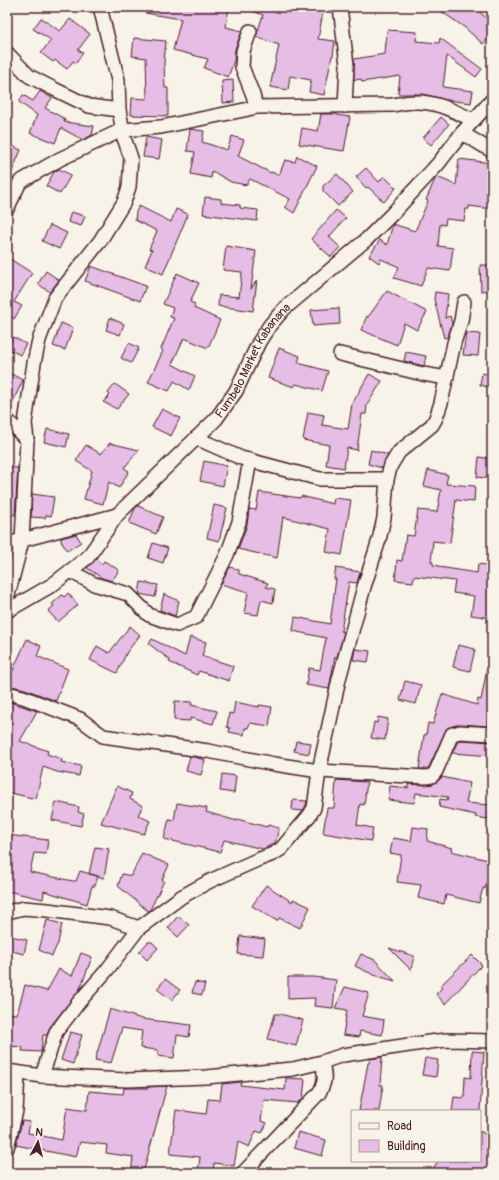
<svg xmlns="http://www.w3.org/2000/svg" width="499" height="1180" font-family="Pangolin,sans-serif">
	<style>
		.building { fill: #e5bde5; stroke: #4a1f2b }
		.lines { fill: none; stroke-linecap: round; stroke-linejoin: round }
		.minor-casing { stroke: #4a1f2b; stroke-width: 16 }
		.minor { stroke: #f7f3e8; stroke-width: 13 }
		.labels { text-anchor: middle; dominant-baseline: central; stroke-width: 3; stroke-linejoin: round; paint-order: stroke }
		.street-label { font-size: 12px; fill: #4a1f2b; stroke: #f7f3e8 }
	</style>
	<rect width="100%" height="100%" fill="#f7f3e8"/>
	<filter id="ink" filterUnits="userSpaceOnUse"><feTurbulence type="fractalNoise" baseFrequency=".025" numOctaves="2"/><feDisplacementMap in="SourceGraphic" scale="8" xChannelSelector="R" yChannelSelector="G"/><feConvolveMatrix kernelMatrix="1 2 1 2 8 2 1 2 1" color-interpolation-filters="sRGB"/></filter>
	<g filter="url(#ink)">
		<!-- building -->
		<path class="building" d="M145 7H229L226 27 242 31 235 49 234 61 228 77 204 68 208 59 173 50 181 19 145 13Z
			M244 7H324L318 39 335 41 333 56H332L324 95 309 92 311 80 290 76 288 90 270 87 279 45 256 37 263 15 244 8Z
			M435 7H474L492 23V34L483 44 464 27Z
			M41 18 60 31 70 19 90 34 78 50 83 53 76 63 73 61 67 69 55 60 53 62 41 53 51 40 33 29Z
			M387 30 417 32 416 41 439 43 440 38 482 69 476 77 447 56 443 87 473 91 471 103 447 100 423 94H398L400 76 362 82 361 79 354 80V59L385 54Z
			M134 38 166 41 164 62 165 88H168V116L131 115 132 98 147 99 146 58 132 56Z
			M233 80 234 102 223 103 222 81Z
			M40 91 52 98 45 108 65 119 64 122 94 126 92 135 83 140 61 128 55 143 30 133 37 115 19 102 23 95 33 101Z
			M321 114H337V115L350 117 344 151 299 144 302 128 318 131Z
			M441 117 449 124 431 145 423 138Z
			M190 129 204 131 202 142 227 150 232 136 244 140 238 156 271 173V172L279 175 285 160 295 162 297 156 317 166 294 213 285 207 290 199 250 179 246 185 231 182 212 171 211 178 191 174 195 152 187 151Z
			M146 137 162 140 159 159 143 157Z
			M7 144 21 150 7 183Z
			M459 159 492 163V209L469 206V209H466L464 221 446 219 445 225 440 224 438 246 453 248 450 271 428 268 421 286 394 278 399 267 381 259 379 263 369 256 380 240 387 245 393 224 415 231 428 201 426 200 435 179 437 177 456 185Z
			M366 168 379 182 384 176 396 188 384 202 368 187 366 188 356 177Z
			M59 169 71 175 60 194 46 186 54 172Z
			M337 174 353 192 338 206 323 191V186Z
			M205 197 221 199V203L240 205V208L258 210 257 221 203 214Z
			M139 206 171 222 176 209 188 214 163 274 145 266 152 250 149 249 157 231 135 220 136 212Z
			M336 210 346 218 329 237 340 247 331 257 311 239Z
			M71 212 85 216 81 226 68 222Z
			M50 225 67 233 59 249 42 241Z
			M226 246 256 251 251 289 257 280 253 311 218 306 219 295 239 297 242 272 223 270Z
			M7 257 32 273 14 302 22 306 14 319 7 314Z
			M480 265H492V290L481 291Z
			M91 266 146 286 140 301 85 281Z
			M46 271 59 280 50 292 38 284Z
			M177 273 199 283 190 302 195 304 194 308 220 320 208 348 184 338 172 364 195 376 189 390 174 381 169 391 148 382 163 351 161 349 174 318 170 317 173 308 163 304Z
			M387 291 427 312 417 330 404 323 397 345 361 330 367 316 368 317Z
			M435 292 448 294 445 318 450 316 452 323 448 337 444 338 434 299Z
			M339 308 340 324 313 326 311 310Z
			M110 318 124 324 120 335 106 330Z
			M61 323 73 328 65 350 53 346Z
			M466 333 480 334 478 356 463 355Z
			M13 337 26 344 20 355 7 348Z
			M129 343 139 348 131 363 121 358Z
			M279 348 300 356 298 363 328 371 322 391 296 384 294 387 268 378Z
			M406 352 426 356 424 366 404 361Z
			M7 372 23 380 8 412H7Z
			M482 373 492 375V388L480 385Z
			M369 374 382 381 367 405 366 414H362L357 450 347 448 344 468 326 465 329 445 303 440 308 412 324 415 322 425 348 429 352 404Z
			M115 384 129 394 117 409 103 402 110 395 108 393Z
			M162 409 180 418 171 436 152 427Z
			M47 429 69 434 66 447 44 442Z
			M110 443 139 450 124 468 129 471 119 488 109 482 103 504 84 499 92 471 76 461 86 445 101 454Z
			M371 450 388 455 382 468 368 464Z
			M479 457 492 459V479L477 477Z
			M204 461 227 466 223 486 200 481Z
			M7 467 18 468 15 515 7 514Z
			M428 470 448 475 446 484 475 486 474 502 456 500 450 543 433 541 431 562H433V565L439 566V567L477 573 478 564 492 566V618L471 615 474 596 453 593 455 581 414 576 413 582 395 580 397 560 402 561 406 535 414 536 418 510 437 512 441 490 424 486Z
			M259 492 300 498 301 496 333 504 334 498 351 500 342 555 326 552 330 529 283 517 277 558 238 549 247 525 249 509 256 510Z
			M32 494 54 497 51 516 46 515 45 518 31 517Z
			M214 505 227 508 219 541 207 538Z
			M138 506 163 517 156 534 129 523 135 508Z
			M76 534 81 542 67 551 61 541V538Z
			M153 543 168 548 163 563 148 558Z
			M96 559 102 564 104 561 119 570 112 581 102 578 87 568Z
			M230 567 239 570V574L268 583 266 587 275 589 273 603 261 600 258 615 244 613 248 592 221 584Z
			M336 568 360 572 357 583 349 582 341 631 344 632 337 657H335L329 689 306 685 309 668 320 670 326 638 293 631 295 617 330 624 336 579H334Z
			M141 582 158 585 155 597 139 594Z
			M68 593 78 605 58 622 48 611 54 606 52 604 62 595 64 597Z
			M164 594 179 601 175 616 160 610Z
			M130 626 140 635 127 652 117 673 90 660 97 646 109 653Z
			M190 637 206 642 202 656 233 666 229 681 199 671 197 675 169 662 170 660 149 644 152 639 185 656Z
			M27 639 41 646 37 656 68 669 56 701 25 689 7 685V670L12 672Z
			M458 645 475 649 470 671 453 667Z
			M355 649 370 651 368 662 353 660Z
			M487 669 492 670V704L488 726 460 724 447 728 429 767 426 769H419L424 735H426L428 723 433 724 442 694 477 705 478 699 481 700Z
			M405 681 421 685 416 704 400 700Z
			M7 701 37 711 20 741 48 751 47 754 62 759 61 762 81 766 79 776 57 772 43 767 36 799 7 792V732L12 720 7 717Z
			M175 701 192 702 191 705 217 711 213 724 190 718V721L174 720Z
			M235 702 259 707V705L272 707 269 726 250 723 248 728H245L244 735 229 732 230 728 227 727 229 713 233 714Z
			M378 717 388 719 385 740 371 738 374 722 377 723Z
			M461 740 492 742V756L452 753 458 741Z
			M296 741 311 743 309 754 294 751Z
			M190 756 205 760 201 775 186 771Z
			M222 774 236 776 234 793 220 791Z
			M442 777 470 783 466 803 490 805 488 819 475 817 476 815 439 807 440 799 447 800 448 797 416 793 414 803 388 800 390 786 408 788V784L426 785 433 784 438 781Z
			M336 780 367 782 364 805 360 804 357 825 373 828 371 841 323 833 327 808H334Z
			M117 786 132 793 130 799 143 806 138 815 150 821 144 834 101 823Z
			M293 800 307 801 306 805 303 811 292 810Z
			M56 802 79 807 78 812 84 814 81 826 52 820Z
			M177 803 207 808 206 812 237 821V819L267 827 268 825 279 828 275 843 263 849 224 840 220 852 164 839 169 819 174 820Z
			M413 827 428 829 427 841 452 848 451 851 492 861V873L489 872 485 889 483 888 479 903 446 895 444 904 418 898 421 885 397 882 401 855 390 853 393 838 411 841Z
			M7 835 48 840 46 854 34 853 30 872 73 881H76L80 871 98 876 95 886H92L87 904 44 891 43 899 7 891Z
			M95 847 109 849 104 878 89 874Z
			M142 853 169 865 162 880 164 881 150 910 148 911 118 886 122 874 131 876Z
			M266 885 292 902 293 899 310 907 300 928 279 918 277 921 252 906Z
			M178 916 189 925 178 937 168 928Z
			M47 920 62 924 58 943 52 956 39 950Z
			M11 936 27 940 24 954 8 950Z
			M240 936 265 939 263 956 238 954Z
			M148 942H152L158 948 147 960 139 952Z
			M389 948 414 956 411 970Z
			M81 953 92 957 82 984 79 990 50 1027 47 1035H43L41 1052 22 1051 23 1047 7 1046V1013L17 1014 25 985 47 991 59 969 72 976Z
			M361 954 375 960 395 981 374 975 355 966Z
			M472 955 482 965 445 1004 436 994 442 988 440 986Z
			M288 977H314L336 980 333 1008 314 1006 315 998 288 999Z
			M165 979 180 990 172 1000 157 989Z
			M195 982 205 984 202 995 192 993Z
			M345 987 369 993 362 1016 384 1020 382 1035 360 1031 359 1037 343 1035 347 1010 335 1008Z
			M110 1009 142 1019 191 1025 189 1037 177 1035 174 1058 158 1056V1050L140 1048 142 1031 122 1028 111 1063 95 1060Z
			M275 1014H280L303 1020 296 1046 268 1039Z
			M70 1032 82 1035 73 1064 61 1060Z
			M472 1051 484 1052 480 1111H452L454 1097 464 1098 465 1077 471 1078Z
			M382 1057 380 1085H383L379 1111H359L368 1063H369L370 1059Z
			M425 1058 438 1060 436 1077 422 1075Z
			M286 1078 305 1079 303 1099 298 1103 264 1100 261 1121 267 1123 262 1133 256 1131 249 1147 238 1142 234 1166 214 1163 213 1173H198L200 1157 170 1154 176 1110 206 1114 208 1099 220 1100 222 1084 240 1082H241L240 1085 285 1090Z
			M167 1086 143 1173H131L133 1157 106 1153 107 1145 80 1142 76 1157 16 1145 22 1121 30 1122 28 1133 62 1140 67 1107 87 1110 89 1091 123 1094 124 1088H148V1087Z
			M480 1131 492 1138V1173H430L438 1161H480Z
			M298 1132 326 1140 322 1156 294 1148Z"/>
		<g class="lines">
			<!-- minor casing -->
			<g class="minor-casing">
				<g id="minor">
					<path d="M340 7 347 65 345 106"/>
					<path d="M250 31 243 51 242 67 253 95 256 107"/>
					<path d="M7 53 29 76 54 89 89 106 119 110"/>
					<path d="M462 133 492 151"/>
					<path d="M7 209 20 182 60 159 122 130 161 127 244 110 256 107 392 105C399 104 407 102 414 102 435 101 454 111 473 120"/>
					<path d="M340 354 423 374 447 378"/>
					<path d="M7 420 27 440"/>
					<path d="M196 438 241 458 320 479H387"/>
					<path d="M7 544 117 515"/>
					<path d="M70 571 94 584 128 594 149 615 177 625 196 617 227 555 239 522 250 460"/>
					<path d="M7 599 22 541 27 440 25 423 34 363 39 340 55 298 100 241 124 202 129 187 131 158 124 138 119 110 118 80 100 7"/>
					<path id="s1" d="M7 611 52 585 88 557 117 515 216 419 236 391 259 342 270 325 284 309 367 239 392 214 438 164 462 133 492 100"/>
					<path d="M7 693 23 697 80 719 103 736 208 751 274 764 319 771 426 777 432 776 436 771 452 734 460 732 492 734"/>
					<path d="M7 912 24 908 47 910 110 918 139 928"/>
					<path d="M7 1071 42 1076 127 1080 206 1077 293 1069 322 1062 343 1055 429 1042 447 1040 492 1041"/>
					<path d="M42 1076 56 1032 79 1002 107 970 139 928 181 897 210 881 257 860 273 854 281 849 309 816 314 808 319 771 339 679 364 587 379 540 384 518 387 479 391 465 399 452 432 425 436 418 441 403 454 343 461 321 464 302"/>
					<path d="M7 1148 16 1111 18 1074"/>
					<path d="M243 1173 319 1093C326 1081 325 1076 322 1062"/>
				</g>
			</g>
			<!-- minor -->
			<use href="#minor" class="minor"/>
		</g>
	</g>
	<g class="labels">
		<!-- street labels -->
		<g class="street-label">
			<text stroke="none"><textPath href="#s1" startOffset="356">Fumbelo Market Kabanana</textPath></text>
		</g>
	</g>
	<!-- margin -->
	<rect width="499" height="1180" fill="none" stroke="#f7f3e8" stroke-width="24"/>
	<rect x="12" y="12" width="475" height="1156" fill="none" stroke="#4a1f2b" stroke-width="1.5" filter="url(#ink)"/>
	<!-- legend -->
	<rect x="351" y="1110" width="130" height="52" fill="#f7f3e8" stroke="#b29e9c"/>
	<rect x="359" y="1123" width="20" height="6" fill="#f7f3e8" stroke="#b29e9c"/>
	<text x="387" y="1130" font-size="12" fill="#4a1f2b">Road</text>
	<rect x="359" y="1140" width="20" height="12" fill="#e5bde5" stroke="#b29e9c"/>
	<text x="387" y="1150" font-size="12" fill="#4a1f2b">Building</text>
	<!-- north arrow -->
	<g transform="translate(38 1142) rotate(7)" stroke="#f7f3e8" stroke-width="3" paint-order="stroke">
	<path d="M0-3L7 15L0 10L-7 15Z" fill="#4a1f2b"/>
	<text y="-6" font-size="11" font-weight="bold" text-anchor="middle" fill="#4a1f2b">N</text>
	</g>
</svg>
